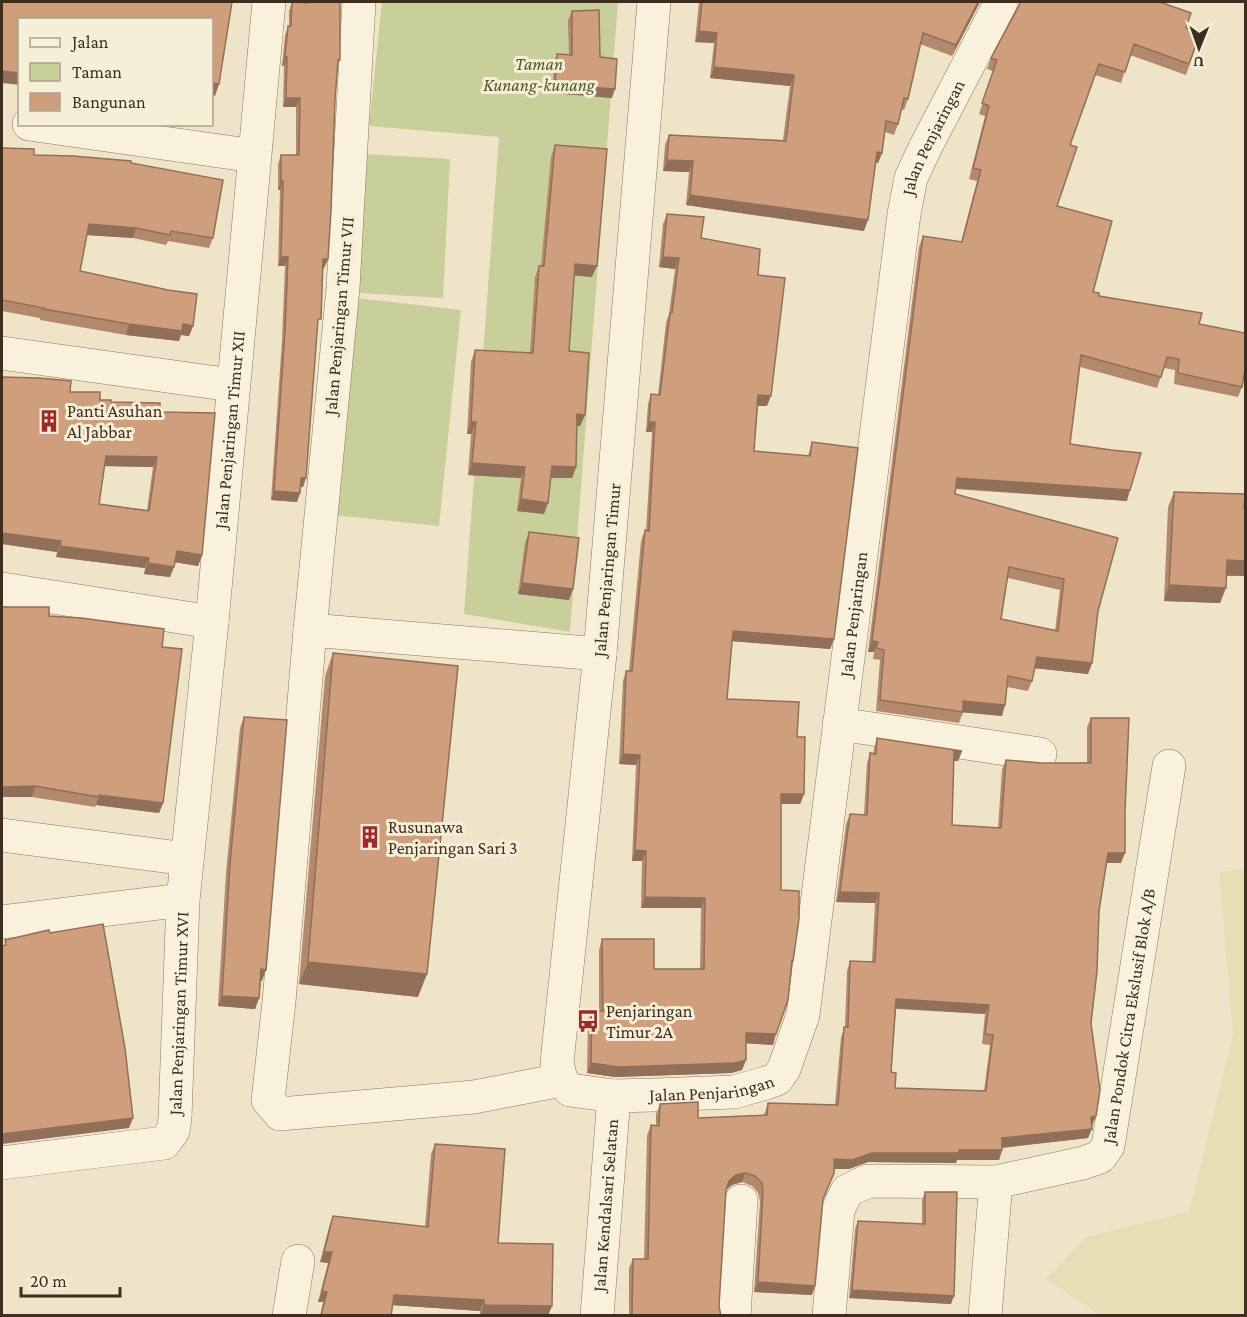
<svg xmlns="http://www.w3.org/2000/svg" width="1247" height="1317" font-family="'Crimson Pro',serif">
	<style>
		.farmland { fill: #e6deb5 }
		.green { fill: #c9cf9b }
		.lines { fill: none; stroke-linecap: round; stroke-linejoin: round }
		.street-casing { stroke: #8d765c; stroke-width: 34 }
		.street { stroke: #faf1dc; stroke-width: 33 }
		.wall { fill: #b2896c; fill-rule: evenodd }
		.shaded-wall { fill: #916f58 }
		.building { fill: #cf9f7d; stroke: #916f58; stroke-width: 1.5; fill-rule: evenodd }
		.labels { text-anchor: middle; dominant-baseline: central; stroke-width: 6; stroke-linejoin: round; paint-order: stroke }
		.park-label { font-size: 18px; font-style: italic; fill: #4d5a26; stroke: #f7eed8 }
		.street-label { font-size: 18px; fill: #3d2e20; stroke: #f7eed8 }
		.poi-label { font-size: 18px; fill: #3d2e20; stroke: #f7eed8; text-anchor: start }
	</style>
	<rect width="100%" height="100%" fill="#f0e4c8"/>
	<!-- farmland -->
	<path class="farmland" d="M1245 869V1315H1100L1046 1279 1086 1237 1189 1212 1233 1034 1219 872Z"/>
	<!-- green -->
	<path class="green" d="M382 2H618L570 632 464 614 499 137 369 126Z
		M366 154 450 159 443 298 358 293Z
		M357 298 461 310 439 526 333 515Z"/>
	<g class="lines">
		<!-- street casing -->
		<g class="street-casing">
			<g id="street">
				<path d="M359 2 343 288 310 630 279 1002 268 1100 280 1114 474 1097 561 1080"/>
				<path id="s1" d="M654 2 600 654 557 1062 561 1080 570 1090 614 1096 654 1095 734 1092 766 1083 777 1079 784 1069 803 1015 904 214 911 178 925 148 1001 2"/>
				<path d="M29 124 254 156"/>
				<path d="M2 353 232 385"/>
				<path d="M2 589 212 622"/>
				<path d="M310 630 600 654"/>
				<path d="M839 724 1040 754"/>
				<path d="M2 835 187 859"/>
				<path d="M2 922 183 900"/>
				<path id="s2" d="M2 1163 164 1143 173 1131 175 1118 183 900 212 622 269 2"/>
				<path d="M289 1316 298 1261"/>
				<path id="s3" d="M597 1316 614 1096"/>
				<path d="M734 1316 741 1201"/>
				<path id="s4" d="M829 1316 838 1210 847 1191 868 1181 996 1182 1083 1163 1100 1157 1108 1146 1169 766"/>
				<path d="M985 1316 996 1182"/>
			</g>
		</g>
		<!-- street -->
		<use href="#street" class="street"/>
	</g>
	<!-- wall -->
	<path class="wall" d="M292 2H341L340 6V60L337 67 335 99 328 259 324 268H323L303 487H301L300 493 297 502 271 500 282 340 285 266H278L280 190H278V164L281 155H296V107H283L284 66H282L285 35 289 26V11Z
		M699 2H980L952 56 920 44 908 99 904 110 901 109 898 124 894 135 885 132 882 153 878 163H876L864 231 686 205 689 172 663 171 665 145 669 135 783 140 790 86 710 78 714 43 695 42Z
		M572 11 600 57 612 98 552 93 554 63 557 54 569 55 568 20Z
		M1186 28 1200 33 1186 75 1130 55 1121 83 1095 75 1070 145 1057 206 1093 292 1099 296 1199 324 1242 387 1238 397 1174 384 1175 370 1164 368 1157 388 1080 367 1070 444 1127 501 955 489V494L1118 538 1098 611 1092 663 1088 674 1035 668 1032 681 1028 691 1007 687 1002 716 963 712 959 723 876 711 880 660 873 659 874 652H868L919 247 923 236 961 242 977 181 969 179 985 116 979 114 993 71 987 69 991 58ZM1008 578 1060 590 1055 631 1001 619Z
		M555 145 592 277 574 275 569 351 585 415 580 426H577L576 467 572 478H550L544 514 517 511 521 478 468 475 471 434H467L471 362 475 350 530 353 535 277 539 266H541L551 157Z
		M2 148 34 155 131 163 213 238 209 248 168 241 166 245 133 238 87 235 80 271 193 326 189 336 181 335 179 341 126 335 40 320V318L2 311Z
		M667 214 701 238 758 275 767 406H758L754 451 808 456 812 442 834 639 830 649 732 641 727 699 797 737 804 794 800 804H781V890L793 961 773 1045 746 1043V1060L742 1070 731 1073 615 1077 587 1073 588 1021 592 1011H599V950L602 939 654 969H700L701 908H641L642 861H632L636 765 619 764 623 681 626 671H629L641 541 645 530 646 531 652 432H646L648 404 651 394 658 395 666 323 669 314 675 269 659 267 663 224Z
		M2 377 70 392 100 400 160 412 202 555 198 566 175 562 170 577 144 574 145 568 56 557 57 552 2 544ZM104 466 153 467 147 510 99 504Z
		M1174 492 1245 509V576H1227L1220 603 1164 601 1168 507Z
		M529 532 573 589 569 600 518 594 525 543Z
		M49 616 162 647 163 803 159 813 96 805 95 807 32 797Z
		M333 653 418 997 299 984 325 676Z
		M244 717 262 981H261L259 998 255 1009 218 1006 226 873 240 728Z
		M1091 718 1121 863H1107L1099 911 1091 1023 1092 1126H1091L1088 1138 1002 1148V1150L999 1160H957L956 1163 868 1162 849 1169H834V1173L823 1200 812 1295 754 1292 760 1202 758 1193 752 1186 742 1182 732 1185 726 1190 719 1306 721 1316H629V1268L633 1259H644L647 1135 651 1125H656V1114L660 1104 698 1118 764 1115 768 1103 835 1105 841 1037 845 1027 847 971 850 961 872 962 875 903 836 902 846 824 850 814 864 815 867 763 870 753 873 754 874 748 877 738 962 751 958 761H954L952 825 998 828 1002 769 1006 760 1041 763H1087V727ZM896 1009 985 1014 982 1044 990 1045 984 1091 895 1088 891 1072Z
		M435 1144 498 1243 548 1316H480V1311L392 1305 391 1316H320L323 1302H318L328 1263 320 1262 329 1227 333 1216 425 1227 431 1154Z
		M925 1192 951 1304 849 1298 855 1229 858 1221 922 1224V1200Z"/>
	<!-- shaded-wall -->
	<path class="shaded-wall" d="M978 2H980L952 56 956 45Z
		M699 31 717 33 714 43 695 42Z
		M285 57H287L284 66H282Z
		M714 67 794 75 790 86 710 78Z
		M2 71 20 73V85L2 83Z
		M212 83 219 84 215 96 212 95Z
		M555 85 615 89 612 98 552 93Z
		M286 98H300L296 107H283Z
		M877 152 882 153 878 163H873Z
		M667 160 693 161 689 172 663 171Z
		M281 181H283L280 190H278Z
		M690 195 868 220 864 231 686 205Z
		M89 224 136 228 133 238 86 235Z
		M281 257H288L285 266H278Z
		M663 257 679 258 675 269 659 267Z
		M323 259H328L324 268H320Z
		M575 264 597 266 592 277 571 275Z
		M129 324H183L193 326 189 336 181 335 179 341 126 335Z
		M758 395 771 396 767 406H755Z
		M577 414 585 415 580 426H573Z
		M471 422H476L471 434H467Z
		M649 422H655L652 432H646Z
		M106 456 157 457 153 467 102 466Z
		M472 463 525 467 521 478 468 475Z
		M552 466 576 467 572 478H547Z
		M301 478H306L303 487H298Z
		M957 478 1130 490 1127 501 953 488Z
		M274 491 300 493 297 502 271 500Z
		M521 499 548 503 544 514 517 511Z
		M2 533 61 541 57 552 2 544Z
		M60 546 149 558 145 568 56 557Z
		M177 551 202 555 198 566 173 562Z
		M1227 560 1245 561V576L1222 575Z
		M148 563 174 567 170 577 144 574Z
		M522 583 573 589 569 600 518 594Z
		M1169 585 1226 588 1220 603 1164 601Z
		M733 631 834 639 830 649 729 641Z
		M872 641 878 642 874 652H868Z
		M1037 657 1092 663 1088 674 1033 668Z
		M963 701 1005 705 1002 716 959 712Z
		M954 751H962L958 761H951Z
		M623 754 640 755 636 765 619 764Z
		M35 786 32 797H2V787Z
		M781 794H804L800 804H777Z
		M99 795 163 803 159 813 96 805Z
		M635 850 646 851 642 861H632Z
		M1108 853H1125L1121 863H1105Z
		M840 892 879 893 875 903 836 902Z
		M645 897 705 898 701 908H641Z
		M308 962 427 974 418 997 299 984Z
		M261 969 266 970 262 981 257 980Z
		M222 996 259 998 255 1009 218 1006Z
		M896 999 989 1005 985 1014 893 1008Z
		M746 1033 776 1034 773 1045 742 1043Z
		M746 1060 742 1070 731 1073 615 1077 587 1073 591 1063Z
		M1096 1116 1092 1126H1087L1091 1117Z
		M133 1118 129 1128 2 1144V1134H4Z
		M1092 1129 1088 1138 999 1148 1002 1138Z
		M959 1150H1002L999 1160H957L956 1163 868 1162 849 1169H831L834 1159 872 1153Z
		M745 1173 742 1182 732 1185 725 1191 729 1181 736 1175Z
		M324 1252H332L328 1263 320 1262Z
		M758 1282 815 1286 812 1295 754 1292Z
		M852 1290 954 1296 951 1304 849 1298Z
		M322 1291 327 1292 323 1302H318Z
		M394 1295 484 1300 480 1311 390 1305Z
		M484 1305 552 1306 548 1316H480Z"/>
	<!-- building -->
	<path class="building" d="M2 2H232L219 84 212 83V20H20V73L2 71Z
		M292 2 308 3V2H340V60H338L335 99 331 210 328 259H323L321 319H318L306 478H301L300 493 274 491 285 331 288 257H281L283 181H281V155H299L300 98H286L287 57H285L288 26H291Z
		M702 2H978L956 45 923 33 908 99 904 98 898 124 886 121 882 153 877 152 868 220 690 195 693 161 667 160 669 135 786 141 794 75 714 67 717 33 699 31Z
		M1021 2H1160L1191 13 1186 28 1200 33 1189 64 1134 44 1125 72 1099 64 1070 145 1077 147 1057 206 1112 221 1093 292 1099 293V296L1202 313 1199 324 1245 333V369L1242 387 1178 373 1179 359 1167 357 1161 377 1081 355 1070 444 1111 450 1141 453 1130 490 957 478 955 494 1118 538 1098 611 1092 663 1037 657 1032 681 1008 676 1005 705 963 701V712L880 700 884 650 876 648 878 642 872 641 923 236 962 242 981 170 973 168 989 106 982 103 997 60 991 58ZM1009 567 1064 579 1058 631 1001 619Z
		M599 10 600 57 617 59 615 89 555 85 557 54 572 55V11Z
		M555 145 607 149 597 266 575 264 569 351 589 353 585 415 577 414 576 467 552 466 548 503 521 499 525 467 472 463 476 422H471L475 350 533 353 539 266H544Z
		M2 148 34 149V155L73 156 131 161V163L223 180 213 238 171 231 170 235 136 228 89 224 80 271 168 290 197 294 193 326 183 324 182 331 129 324 44 309V308L2 300Z
		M667 214 704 217 701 238 760 249 758 275 785 278 771 396 758 395 754 451 810 456 812 442 858 448 834 639 733 631 727 699 799 702 797 737H805L804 794H781V890L799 891V919L793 961H792L788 1000 776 1034 746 1033V1060L735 1063 619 1067 591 1063 592 1011H603L602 939H654V969H704L705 898 645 897 646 851 635 850 640 755 623 754 626 671H632L645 530 649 531 655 422H649L651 394 660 395 670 313H672L679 258 663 257Z
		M2 377 39 378 71 381 70 392H100V400H111V402L160 403V412L215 413 202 555 177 551 174 567 148 563 149 558 60 546 61 541 2 533ZM106 456 157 457 149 511 99 504Z
		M1174 492 1245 494 1244 508 1245 509V561L1227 560 1226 588 1169 585Z
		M529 532 579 538 573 589 522 583Z
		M2 607H49V616L81 618 164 629 162 647 182 649 163 803 99 795V797L35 786 2 787Z
		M333 653 458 666 427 974 308 962Z
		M244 717 287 720 266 970 261 969 259 998 222 996 230 863Z
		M1091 718H1129L1125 812V853H1108L1099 911 1097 971 1091 1023 1100 1090 1096 1116 1091 1117 1092 1129 1002 1138V1150H959V1153H872L852 1160 834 1159V1173L823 1199 815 1286 758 1282 763 1192 762 1183 755 1176 745 1173 736 1175 729 1181 726 1190 719 1306 721 1316H632L633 1259H648L651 1125 659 1126 660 1104 698 1102V1118L767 1115 768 1103 838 1105 844 1027H848L850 961 875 962 879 893 840 892 850 814 867 815 870 753 876 754 877 738 962 751H954L952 825 1001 828 1006 760 1041 763H1091ZM896 999 989 1005 985 1034 993 1035 986 1091 895 1088 896 1073 891 1072Z
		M103 924 125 1048 133 1118 2 1134V946L6 945 5 940 49 930 50 933Z
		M435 1144 505 1149 498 1243 553 1244 552 1306 484 1305V1300L394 1295 391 1316H321L327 1292 322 1291 332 1252H324L333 1216 428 1227Z
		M925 1192H957L954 1296 852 1290 858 1221 925 1224Z"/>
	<!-- icons -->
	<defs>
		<g id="building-bare" transform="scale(1.8)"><path d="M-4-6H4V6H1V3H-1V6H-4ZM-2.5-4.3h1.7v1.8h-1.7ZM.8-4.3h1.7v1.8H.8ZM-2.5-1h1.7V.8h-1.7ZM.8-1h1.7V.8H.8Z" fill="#9e2a2b" stroke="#f7eed8" stroke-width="2.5" paint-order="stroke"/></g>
		<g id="bus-bare" transform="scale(1.8)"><path d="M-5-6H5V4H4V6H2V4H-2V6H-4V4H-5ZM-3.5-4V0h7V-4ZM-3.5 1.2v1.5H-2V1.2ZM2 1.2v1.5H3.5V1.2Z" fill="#9e2a2b" stroke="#f7eed8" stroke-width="2.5" paint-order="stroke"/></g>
	</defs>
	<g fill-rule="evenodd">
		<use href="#building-bare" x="49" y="421"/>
		<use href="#building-bare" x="370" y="837"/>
		<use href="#bus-bare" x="588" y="1021"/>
	</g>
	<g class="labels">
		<!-- park labels -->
		<g class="park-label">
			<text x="539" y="64">Taman<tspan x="539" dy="21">Kunang-kunang</tspan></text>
		</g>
		<!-- street labels -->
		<g class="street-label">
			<text stroke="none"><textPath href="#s1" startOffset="2265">Jalan Penjaringan</textPath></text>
			<text transform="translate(339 316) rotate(-85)">Jalan Penjaringan Timur VII</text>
			<text stroke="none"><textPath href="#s2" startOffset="882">Jalan Penjaringan Timur XII</textPath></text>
			<text transform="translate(607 570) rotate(-85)">Jalan Penjaringan Timur</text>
			<text stroke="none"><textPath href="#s1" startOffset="1779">Jalan Penjaringan</textPath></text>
			<text stroke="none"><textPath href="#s2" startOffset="296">Jalan Penjaringan Timur XVI</textPath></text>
			<text stroke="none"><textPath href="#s4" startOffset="531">Jalan Pondok Citra Ekslusif Blok A/B</textPath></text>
			<text stroke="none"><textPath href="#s1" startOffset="1239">Jalan Penjaringan</textPath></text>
			<text stroke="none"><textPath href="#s3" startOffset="111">Jalan Kendalsari Selatan</textPath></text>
		</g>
		<!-- poi labels -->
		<g class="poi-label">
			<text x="67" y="411">Panti Asuhan<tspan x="67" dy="21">Al Jabbar</tspan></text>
			<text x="388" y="827">Rusunawa<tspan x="388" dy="21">Penjaringan Sari 3</tspan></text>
			<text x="606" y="1011">Penjaringan<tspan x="606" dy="21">Timur 2A</tspan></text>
		</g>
	</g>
	<!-- border -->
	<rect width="1247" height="1317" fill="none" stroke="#3d2e20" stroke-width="6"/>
	<!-- legend -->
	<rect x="18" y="18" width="195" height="108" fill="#f7eed8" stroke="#ada18e" stroke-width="1.5"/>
	<rect x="30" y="38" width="30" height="9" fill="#faf1dc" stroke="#ada18e" stroke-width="1.5"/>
	<text x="72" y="48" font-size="18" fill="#3d2e20">Jalan</text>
	<rect x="30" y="63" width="30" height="18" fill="#c9cf9b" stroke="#ada18e" stroke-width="1.5"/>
	<text x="72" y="78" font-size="18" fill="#3d2e20">Taman</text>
	<rect x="30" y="93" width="30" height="18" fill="#cf9f7d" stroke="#ada18e" stroke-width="1.5"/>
	<text x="72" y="108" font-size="18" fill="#3d2e20">Bangunan</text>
	<!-- north arrow -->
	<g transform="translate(1199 48) rotate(181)" stroke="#f7eed8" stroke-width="4.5" paint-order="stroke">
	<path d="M0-4.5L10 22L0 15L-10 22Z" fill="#3d2e20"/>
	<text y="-9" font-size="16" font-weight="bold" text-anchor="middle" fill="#3d2e20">U</text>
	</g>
	<!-- scale -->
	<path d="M21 1287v9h99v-9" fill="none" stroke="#3d2e20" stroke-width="3"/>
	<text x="30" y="1287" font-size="18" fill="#3d2e20" stroke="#f7eed8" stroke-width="4.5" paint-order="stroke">20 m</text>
</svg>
